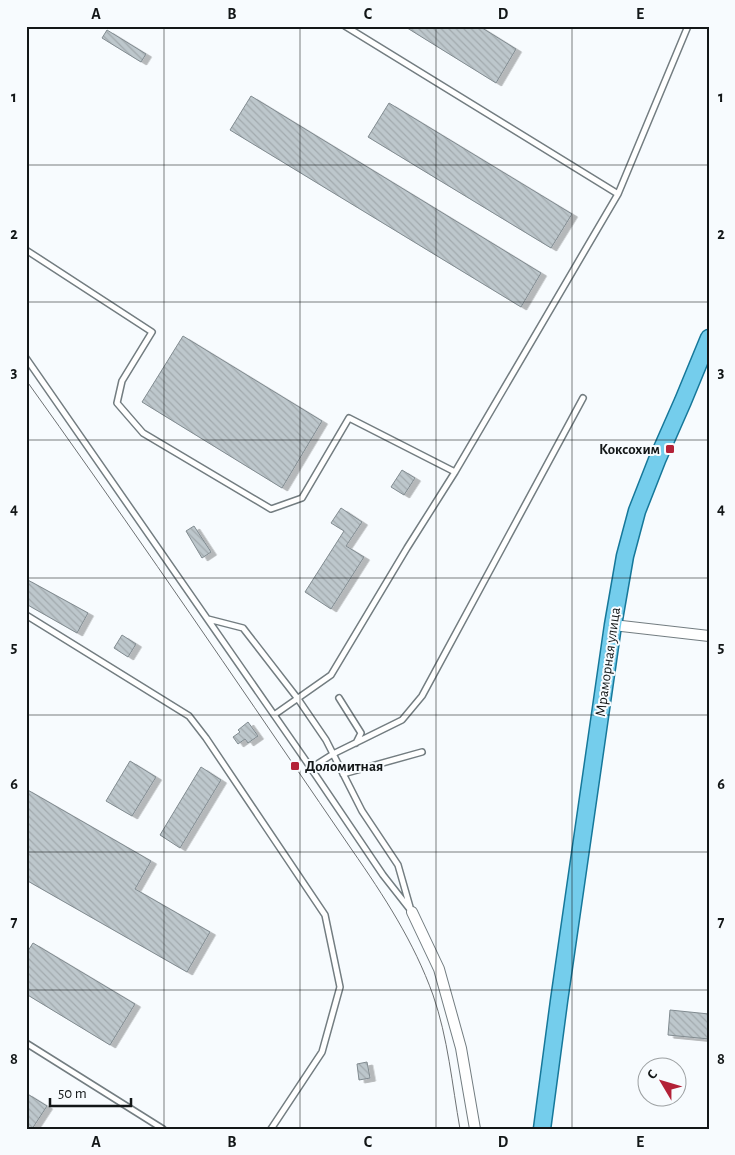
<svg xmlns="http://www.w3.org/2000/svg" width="735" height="1155" font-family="'Alegreya Sans',sans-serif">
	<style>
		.building { fill: url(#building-back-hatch); stroke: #818b90; filter: url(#shadow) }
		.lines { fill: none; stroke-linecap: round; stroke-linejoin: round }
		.service-casing { stroke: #737d81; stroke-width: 8 }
		.minor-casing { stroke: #737d81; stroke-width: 12 }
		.primary-casing { stroke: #16789a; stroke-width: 19 }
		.service { stroke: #fff; stroke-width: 5 }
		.minor { stroke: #fff; stroke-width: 10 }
		.primary { stroke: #74cdec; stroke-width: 16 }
		.tram { stroke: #6d7173; stroke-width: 1 }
		.grid { fill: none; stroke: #131718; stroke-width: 1; stroke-opacity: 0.55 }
		.poi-dot { fill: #b32137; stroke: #f7fbfe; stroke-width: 2 }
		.labels { text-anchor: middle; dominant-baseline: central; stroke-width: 4; stroke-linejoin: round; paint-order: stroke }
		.poi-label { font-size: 15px; font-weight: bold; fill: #131718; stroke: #f7fbfe; text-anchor: end }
		.street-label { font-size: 15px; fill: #131718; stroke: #f7fbfe }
		.neatline { fill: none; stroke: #131718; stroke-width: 2 }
		.grid-label { font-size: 16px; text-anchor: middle; font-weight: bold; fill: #131718 }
	</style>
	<defs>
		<pattern id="building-back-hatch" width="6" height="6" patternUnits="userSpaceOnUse" patternTransform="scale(1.25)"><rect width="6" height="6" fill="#bdc7cc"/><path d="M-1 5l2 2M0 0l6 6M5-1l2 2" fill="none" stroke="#a2aaae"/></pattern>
		<filter id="shadow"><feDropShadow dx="5.5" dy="3" stdDeviation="0" flood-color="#0004"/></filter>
	</defs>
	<rect width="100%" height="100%" fill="#f7fbfe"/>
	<!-- building -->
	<path class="building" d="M404 26H479L516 49 496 83Z
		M107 30 146 54 141 62 102 38Z
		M251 96 541 273 521 307 230 130Z
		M389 103 572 214 551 248 368 137Z
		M183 336 322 421 282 488 142 402Z
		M402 470 415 478 404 495 391 487Z
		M341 508 362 522 346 546 364 557 331 609 305 592 344 531 331 523Z
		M194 526 211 552 202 558 186 531Z
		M26 579 88 613 77 633 26 604Z
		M122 635 136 644 128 657 114 648Z
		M248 722 258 736 248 743 245 739 238 744 233 737 240 732 238 730Z
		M130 761 156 777 132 816 106 801Z
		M201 767 221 780 180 848 160 835Z
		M26 789 151 861 135 889 210 932 187 972 26 880Z
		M33 943 135 1004 110 1045 26 994V954Z
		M670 1010 709 1014V1039L668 1035Z
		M367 1062 370 1078 359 1080 357 1064Z
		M26 1093 47 1106 32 1129H26Z"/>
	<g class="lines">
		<!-- service casing -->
		<g class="service-casing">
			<path id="service" d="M345 26 618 194
				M26 250 152 332 122 381 117 403 143 433 271 509 302 498 349 418 455 472
				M26 358 304 758 383 875 412 912
				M26 615 189 716 206 738 325 915 340 987 322 1052 271 1129
				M208 619 243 628 298 699 326 740 362 811 398 865 410 907
				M339 698 361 733 356 743
				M274 715 331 675 407 548 455 472 618 194 688 26
				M311 768 333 754 402 720 422 696 583 398
				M343 774 422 752
				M26 1043 163 1129"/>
		</g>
		<!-- minor casing -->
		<g class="minor-casing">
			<path id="minor" d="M613 625 709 636
				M412 912 439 969 461 1048 475 1129"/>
		</g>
		<!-- primary casing -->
		<g class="primary-casing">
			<path id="primary" d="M542 1129 559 1001 613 625 625 556 637 511 657 460 683 401 709 338"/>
		</g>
		<!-- service -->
		<use href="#service" class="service"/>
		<!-- minor -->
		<use href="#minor" class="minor"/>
		<!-- primary -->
		<use href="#primary" class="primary"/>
		<!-- tram -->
		<path class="tram" d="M26 380C115 504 201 629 287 755 309 787 330 818 352 850 384 896 414 942 433 995 448 1038 452 1084 460 1129"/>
	</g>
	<!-- grid -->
	<path class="grid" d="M164 26V1129M300 26V1129M436 26V1129M572 26V1129M26 165H709M26 302H709M26 440H709M26 578H709M26 715H709M26 852H709M26 990H709"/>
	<!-- markers -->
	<g class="poi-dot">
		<rect x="665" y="444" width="10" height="10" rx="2.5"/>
		<rect x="290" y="761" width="10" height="10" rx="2.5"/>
	</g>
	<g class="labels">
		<!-- poi labels -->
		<g class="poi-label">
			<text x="660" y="449">Коксохим</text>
			<text x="305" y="766" text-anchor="start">Доломитная</text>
		</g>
		<!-- street labels -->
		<g class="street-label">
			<text transform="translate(608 662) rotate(-82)">Мраморная улица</text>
		</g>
	</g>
	<!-- border -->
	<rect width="735" height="1155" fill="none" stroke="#f7fbfe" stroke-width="55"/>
	<!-- north arrow -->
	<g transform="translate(662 1082) rotate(308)"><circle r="24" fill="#f7fbfe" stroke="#9ca0a2"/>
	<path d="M0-4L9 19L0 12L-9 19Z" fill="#b32137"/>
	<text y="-8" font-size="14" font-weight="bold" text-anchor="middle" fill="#131718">С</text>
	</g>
	<!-- scale -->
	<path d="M50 1098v8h81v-8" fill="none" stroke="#131718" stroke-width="2.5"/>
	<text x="58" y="1098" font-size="15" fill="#131718" stroke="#f7fbfe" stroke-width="4" paint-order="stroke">50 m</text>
	<rect x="28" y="28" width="680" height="1100" class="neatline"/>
	<g class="grid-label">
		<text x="96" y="19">A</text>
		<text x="232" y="19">B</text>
		<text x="368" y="19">C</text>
		<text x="503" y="19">D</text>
		<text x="640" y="19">E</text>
		<text x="14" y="102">1</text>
		<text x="721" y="102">1</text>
		<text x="14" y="239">2</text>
		<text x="721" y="239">2</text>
		<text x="14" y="377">3</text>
		<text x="721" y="377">3</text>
		<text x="14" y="514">4</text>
		<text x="721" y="514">4</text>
		<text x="14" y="652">5</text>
		<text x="721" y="652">5</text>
		<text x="14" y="789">6</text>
		<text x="721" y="789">6</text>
		<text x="14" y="927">7</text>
		<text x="721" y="927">7</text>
		<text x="14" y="1064">8</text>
		<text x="721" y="1064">8</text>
		<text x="96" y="1147">A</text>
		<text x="232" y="1147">B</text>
		<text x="368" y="1147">C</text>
		<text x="503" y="1147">D</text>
		<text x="640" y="1147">E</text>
	</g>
</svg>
